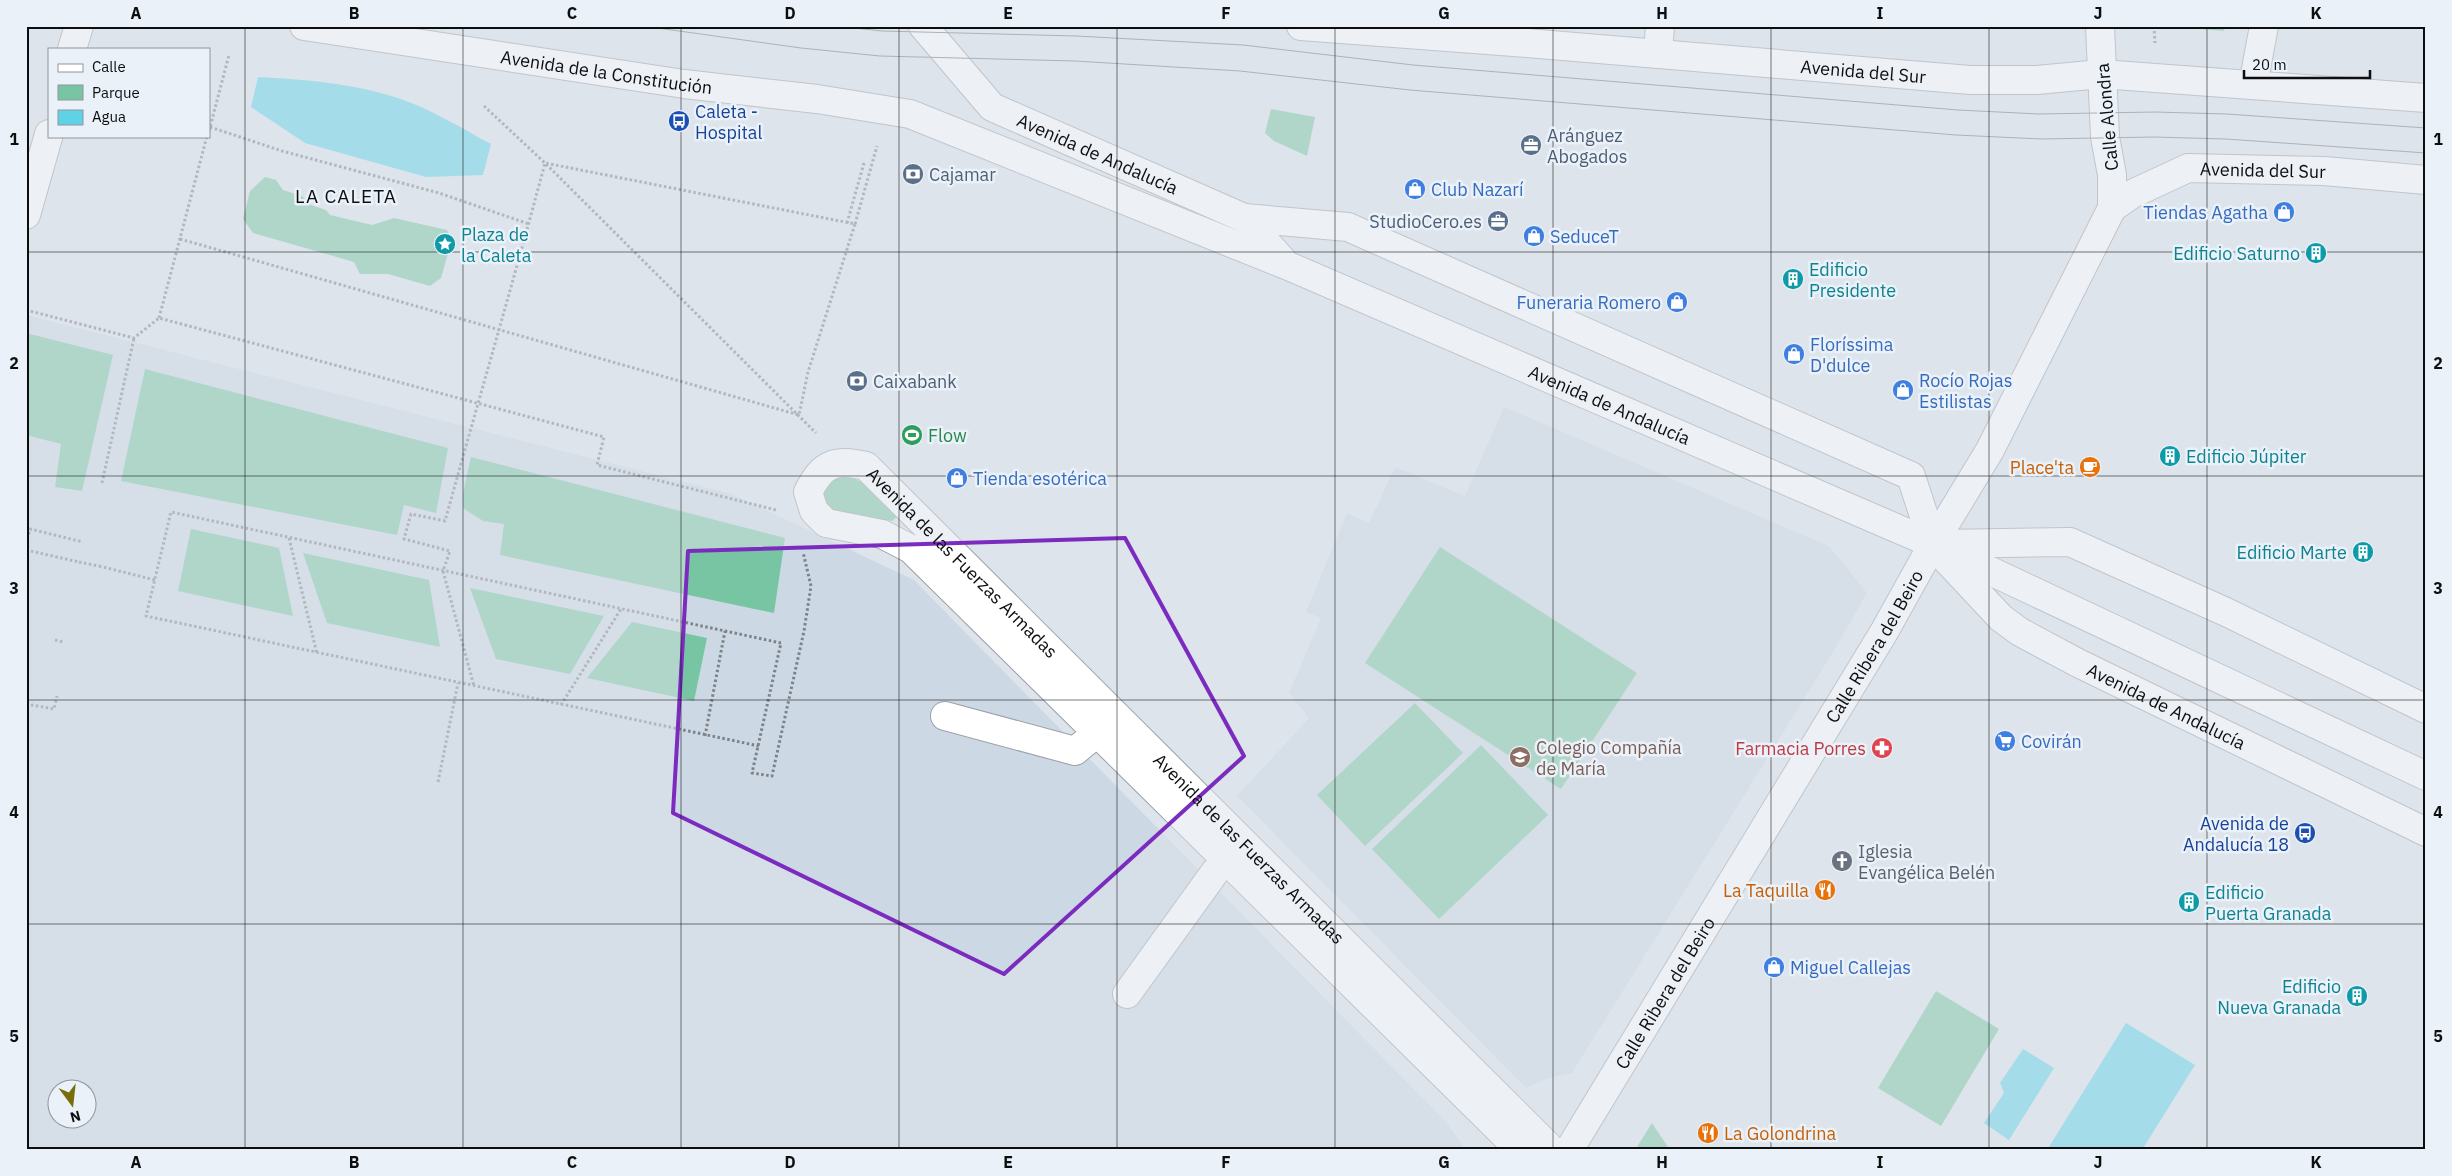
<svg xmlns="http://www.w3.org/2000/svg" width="2452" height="1176" font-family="'IBM Plex Sans',sans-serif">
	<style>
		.built { fill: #cdd8e5; fill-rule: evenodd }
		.green { fill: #78c5a3 }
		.water { fill: #5fd2e7 }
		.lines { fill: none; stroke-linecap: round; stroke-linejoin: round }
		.minor-casing { stroke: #9ca1a7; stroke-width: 30 }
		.major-casing { stroke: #9ca1a7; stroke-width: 30 }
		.path { stroke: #7d8286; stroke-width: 3; stroke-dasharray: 2.5 2.5; stroke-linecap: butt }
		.minor { stroke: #fff; stroke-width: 28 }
		.major { stroke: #fff; stroke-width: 28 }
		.tram { stroke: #72757a; stroke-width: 1 }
		.path-bridge { stroke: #7d8286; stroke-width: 3; stroke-dasharray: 2.5 2.5; stroke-linecap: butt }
		.marked { fill: none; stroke: #7b2cbf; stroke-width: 4; stroke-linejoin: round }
		.grid { fill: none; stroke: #0c0e10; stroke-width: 1; stroke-opacity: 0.55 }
		.labels { text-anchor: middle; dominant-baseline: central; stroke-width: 5; stroke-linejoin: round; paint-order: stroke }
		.street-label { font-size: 18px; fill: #0c0e10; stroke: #ebf1f8 }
		.transit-label { font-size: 18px; fill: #164399; stroke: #ebf1f8; text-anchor: start }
		.service-label { font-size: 18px; fill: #4e5e75; stroke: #ebf1f8; text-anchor: start }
		.shop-label { font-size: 18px; fill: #366cbe; stroke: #ebf1f8; text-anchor: start }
		.culture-label { font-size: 18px; fill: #0d838f; stroke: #ebf1f8; text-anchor: start }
		.leisure-label { font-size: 18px; fill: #27864d; stroke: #ebf1f8; text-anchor: start }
		.food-label { font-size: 18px; fill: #c56008; stroke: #ebf1f8; text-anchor: end }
		.education-label { font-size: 18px; fill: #785e54; stroke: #ebf1f8; text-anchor: start }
		.health-label { font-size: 18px; fill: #be3a42; stroke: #ebf1f8; text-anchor: end }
		.worship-label { font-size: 18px; fill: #5b616d; stroke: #ebf1f8; text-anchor: start }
		.neighbourhood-label { font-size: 19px; letter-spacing: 1px; fill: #0c0e10; stroke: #ebf1f8 }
		.neatline { fill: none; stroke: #0c0e10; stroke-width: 2 }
		.grid-label { font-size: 16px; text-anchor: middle; font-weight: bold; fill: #0c0e10 }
	</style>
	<rect width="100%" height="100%" fill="#dee4eb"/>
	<!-- built -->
	<path class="built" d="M26 315 732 494 914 580 1447 1123 1466 1150H26ZM58 1088H88V1118H58Z
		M1504 407 1829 546 1867 593 1833 652 1572 1073 1549 1078 1526 1088 1237 796 1309 718 1289 693 1321 618 1306 612 1347 513 1369 523 1395 467 1465 496Z"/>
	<!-- green -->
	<path class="green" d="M2166 26H2225L2224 31Z
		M1271 109 1315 117 1307 156 1274 141 1265 133Z
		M265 177 276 180 283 190 302 196 311 205 326 210 330 215 372 225 394 218 447 230 452 240 441 278 430 286 388 274H360L354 262 253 233 243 219 250 191Z
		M26 333 113 355 82 491 55 487 61 444 26 435Z
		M145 369 448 448 436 513 404 505 397 535 121 481Z
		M471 457 785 538 774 613 500 555 504 524 483 521 463 508V493Z
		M847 476 865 483 899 515 892 521 838 513 822 506 823 486 833 479Z
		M191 529 279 548 293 616 178 591Z
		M1440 547 1637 673 1561 789 1365 663Z
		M303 553 429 580 440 647 327 623Z
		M470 588 604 616 570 674 496 659Z
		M632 622 707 638 694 701 587 678Z
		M1415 703 1463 753 1365 846 1317 795Z
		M1481 745 1548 815 1439 919 1372 849Z
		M1936 991 1999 1029 1941 1126 1878 1088Z
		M1652 1123 1670 1150H1635Z"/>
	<!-- water -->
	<path class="water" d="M258 77C303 79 355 84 398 98 431 109 461 128 491 144L483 175 426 177 305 143 251 107Z
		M2126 1023 2195 1065 2142 1150H2047Z
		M2023 1049 2054 1068 2009 1140 1984 1123 2004 1093 2000 1083Z"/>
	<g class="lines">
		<!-- minor casing -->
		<g class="minor-casing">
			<g id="minor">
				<path d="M72 49 79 26"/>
				<path d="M1658 54 1660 26"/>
				<path d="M2253 85 2264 26"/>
				<path d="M26 215 49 134"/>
				<path d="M1244 218 1348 227 1911 476 1933 544"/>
				<path d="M945 716 1075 751 1097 733"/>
				<path d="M1127 994 1215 872 1227 861"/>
				<path id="s1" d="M1520 1150 911 549 882 534 826 523 814 511 808 492C823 463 834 459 866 466L1552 1150"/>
			</g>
		</g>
		<!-- major casing -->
		<g class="major-casing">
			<g id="major">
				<path id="s2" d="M304 26 684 84 817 99 910 114 1286 265 1933 544 2426 776"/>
				<path id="s3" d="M923 26 992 107 1244 218 1282 260"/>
				<path id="s4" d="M1301 26 1527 43 1970 80H2037L2101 74 2426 98"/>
				<path id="s5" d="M2112 208 2132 194 2188 168 2324 171 2426 180"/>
				<path d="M1939 544 2070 542 2226 612 2426 709"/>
				<path id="s6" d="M1942 555 2001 618 2020 632 2078 663 2426 832"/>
				<path id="s7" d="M1569 1150 1884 632 1933 544 1990 450 2112 208V175L2105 137 2100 26"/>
			</g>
		</g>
		<!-- path -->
		<path class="path" d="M2154 26 2155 43
			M484 106 545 163 816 433
			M210 127 282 151 439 193 529 224
			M209 131 229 55
			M847 223 864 163
			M855 224 877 146
			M180 239 799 415 808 372 855 224 545 163C513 283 478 402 445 521L411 514 404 539 450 551 443 571 474 686
			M26 310 134 338 159 318 604 437 597 465 776 510
			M159 318 207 136
			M102 483 134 338
			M289 538 317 654
			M26 544 30 529 83 542
			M26 550 79 562
			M99 566 155 580
			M55 640 63 642
			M26 704 54 709 57 696
			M561 705 621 609
			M705 736 725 631
			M759 746 146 616 171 512 781 643 752 773 772 776 804 631 811 586 803 552
			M438 782 458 683"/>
		<!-- minor -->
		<use href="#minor" class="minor"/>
		<!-- major -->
		<use href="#major" class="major"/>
		<!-- tram -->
		<path class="tram" d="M643 26 801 48 880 56 1075 61 1240 71 1410 90 1956 135 2041 139 2154 137 2226 139 2426 153
			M836 26 882 31 1076 36 1243 45 1413 65 1958 110 2039 114 2155 112 2227 114 2426 128"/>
		<!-- path-bridge -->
		<path class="path-bridge" d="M79 562 99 566"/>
	</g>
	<!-- marked area -->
	<path d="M0 0H2452V1176H0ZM1125 538 1244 756 1004 974 673 813 688 551Z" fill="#dee4eb" fill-opacity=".55" fill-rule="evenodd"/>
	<path class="marked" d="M1125 538 1244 756 1004 974 673 813 688 551Z"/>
	<!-- grid -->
	<path class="grid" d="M245 26V1150M463 26V1150M681 26V1150M899 26V1150M1117 26V1150M1335 26V1150M1553 26V1150M1771 26V1150M1989 26V1150M2207 26V1150M26 252H2426M26 476H2426M26 700H2426M26 924H2426"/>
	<!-- icons -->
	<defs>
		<g id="bus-disc" transform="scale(1.125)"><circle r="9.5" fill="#1a4fb4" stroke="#ebf1f8"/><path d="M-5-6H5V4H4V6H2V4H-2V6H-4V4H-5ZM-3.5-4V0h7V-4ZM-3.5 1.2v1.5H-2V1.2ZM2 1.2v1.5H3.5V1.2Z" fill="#fff"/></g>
		<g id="office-disc" transform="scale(1.125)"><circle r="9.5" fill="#5c6f8a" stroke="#ebf1f8"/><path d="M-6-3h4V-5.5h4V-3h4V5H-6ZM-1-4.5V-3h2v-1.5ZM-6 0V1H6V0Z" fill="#fff"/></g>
		<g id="bank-disc" transform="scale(1.125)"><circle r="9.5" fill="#5c6f8a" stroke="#ebf1f8"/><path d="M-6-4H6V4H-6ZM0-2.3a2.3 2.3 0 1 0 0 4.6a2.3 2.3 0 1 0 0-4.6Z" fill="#fff"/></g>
		<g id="shop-disc" transform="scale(1.125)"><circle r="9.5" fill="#3f7fe0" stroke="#ebf1f8"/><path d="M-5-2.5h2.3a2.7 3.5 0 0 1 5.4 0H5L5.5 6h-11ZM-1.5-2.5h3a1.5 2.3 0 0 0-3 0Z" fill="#fff"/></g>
		<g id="sight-disc" transform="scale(1.125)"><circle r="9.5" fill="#0f9aa8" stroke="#ebf1f8"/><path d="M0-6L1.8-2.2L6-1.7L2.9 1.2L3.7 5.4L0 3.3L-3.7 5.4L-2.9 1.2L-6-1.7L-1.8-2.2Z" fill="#fff"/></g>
		<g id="building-disc" transform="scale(1.125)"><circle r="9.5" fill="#0f9aa8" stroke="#ebf1f8"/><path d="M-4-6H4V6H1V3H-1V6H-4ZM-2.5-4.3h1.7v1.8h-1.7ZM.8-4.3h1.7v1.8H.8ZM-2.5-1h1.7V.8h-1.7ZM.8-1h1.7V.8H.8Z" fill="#fff"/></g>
		<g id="stadium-disc" transform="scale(1.125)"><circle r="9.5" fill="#2e9e5b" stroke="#ebf1f8"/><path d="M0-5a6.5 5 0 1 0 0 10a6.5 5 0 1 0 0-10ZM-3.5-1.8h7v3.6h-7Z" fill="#fff"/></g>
		<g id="cafe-disc" transform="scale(1.125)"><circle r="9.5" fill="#e8710a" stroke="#ebf1f8"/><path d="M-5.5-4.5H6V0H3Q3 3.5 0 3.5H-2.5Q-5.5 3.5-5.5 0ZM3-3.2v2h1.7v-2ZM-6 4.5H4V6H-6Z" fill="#fff"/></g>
		<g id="supermarket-disc" transform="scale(1.125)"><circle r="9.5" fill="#3f7fe0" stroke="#ebf1f8"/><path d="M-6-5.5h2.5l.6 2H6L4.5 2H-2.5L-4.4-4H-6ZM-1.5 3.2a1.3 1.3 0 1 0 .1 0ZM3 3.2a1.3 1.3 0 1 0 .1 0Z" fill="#fff"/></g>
		<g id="pharmacy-disc" transform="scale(1.125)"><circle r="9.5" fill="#e0444e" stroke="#ebf1f8"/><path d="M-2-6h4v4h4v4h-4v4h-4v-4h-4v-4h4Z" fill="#fff"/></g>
		<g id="school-disc" transform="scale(1.125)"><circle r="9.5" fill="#8d6e63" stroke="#ebf1f8"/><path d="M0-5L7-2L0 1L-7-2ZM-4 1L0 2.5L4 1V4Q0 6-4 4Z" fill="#fff"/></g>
		<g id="church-disc" transform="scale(1.125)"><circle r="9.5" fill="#6b7280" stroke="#ebf1f8"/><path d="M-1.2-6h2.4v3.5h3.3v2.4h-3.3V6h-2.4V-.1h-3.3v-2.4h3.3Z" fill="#fff"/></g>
		<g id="restaurant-disc" transform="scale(1.125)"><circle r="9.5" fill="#e8710a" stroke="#ebf1f8"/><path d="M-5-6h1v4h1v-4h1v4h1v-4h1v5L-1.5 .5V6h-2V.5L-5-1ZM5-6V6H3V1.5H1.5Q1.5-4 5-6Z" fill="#fff"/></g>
	</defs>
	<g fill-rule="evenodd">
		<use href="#bus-disc" x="679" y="121"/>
		<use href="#office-disc" x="1531" y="145"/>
		<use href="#bank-disc" x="913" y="174"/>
		<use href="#shop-disc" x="1415" y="189"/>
		<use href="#shop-disc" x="2284" y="212"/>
		<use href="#office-disc" x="1498" y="221"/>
		<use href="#shop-disc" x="1534" y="236"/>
		<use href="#sight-disc" x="445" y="244"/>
		<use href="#building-disc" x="2316" y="253"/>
		<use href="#building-disc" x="1793" y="279"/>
		<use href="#shop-disc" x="1677" y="302"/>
		<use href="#shop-disc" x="1794" y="354"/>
		<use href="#bank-disc" x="857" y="381"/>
		<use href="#shop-disc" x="1903" y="390"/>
		<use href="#stadium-disc" x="912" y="435"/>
		<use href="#building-disc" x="2170" y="456"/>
		<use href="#cafe-disc" x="2090" y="467"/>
		<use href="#shop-disc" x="957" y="478"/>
		<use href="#building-disc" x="2363" y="552"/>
		<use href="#supermarket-disc" x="2005" y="741"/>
		<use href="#pharmacy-disc" x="1882" y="748"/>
		<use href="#school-disc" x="1520" y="757"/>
		<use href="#bus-disc" x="2305" y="833"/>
		<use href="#church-disc" x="1842" y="861"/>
		<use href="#restaurant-disc" x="1825" y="890"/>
		<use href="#building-disc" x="2189" y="902"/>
		<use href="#shop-disc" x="1774" y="967"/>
		<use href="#building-disc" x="2357" y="996"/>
		<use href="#restaurant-disc" x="1708" y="1133"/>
	</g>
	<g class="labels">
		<!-- street labels -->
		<g class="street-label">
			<text stroke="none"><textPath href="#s4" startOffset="564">Avenida del Sur</textPath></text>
			<text stroke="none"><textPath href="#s2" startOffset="306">Avenida de la Constitución</textPath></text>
			<text transform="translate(2107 117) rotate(-95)">Calle Alondra</text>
			<text stroke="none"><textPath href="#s3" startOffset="222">Avenida de Andalucía</textPath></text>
			<text stroke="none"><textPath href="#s5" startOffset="161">Avenida del Sur</textPath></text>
			<text stroke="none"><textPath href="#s2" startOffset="1370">Avenida de Andalucía</textPath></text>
			<text stroke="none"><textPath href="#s1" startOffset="1190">Avenida de las Fuerzas Armadas</textPath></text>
			<text stroke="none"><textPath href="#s7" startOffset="589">Calle Ribera del Beiro</textPath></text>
			<text stroke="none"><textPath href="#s6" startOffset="274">Avenida de Andalucía</textPath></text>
			<text stroke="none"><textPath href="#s1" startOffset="1595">Avenida de las Fuerzas Armadas</textPath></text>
			<text stroke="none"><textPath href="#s7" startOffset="184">Calle Ribera del Beiro</textPath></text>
		</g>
		<!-- transit labels -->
		<g class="transit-label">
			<text x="695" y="111">Caleta -<tspan x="695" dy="21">Hospital</tspan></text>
			<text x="2289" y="823" text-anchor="end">Avenida de<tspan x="2289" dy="21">Andalucía 18</tspan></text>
		</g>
		<!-- service labels -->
		<g class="service-label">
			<text x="1547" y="135">Aránguez<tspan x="1547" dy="21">Abogados</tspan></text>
			<text x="929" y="174">Cajamar</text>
			<text x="1482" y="221" text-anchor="end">StudioCero.es</text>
			<text x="873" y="381">Caixabank</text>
		</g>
		<!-- shop labels -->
		<g class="shop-label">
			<text x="1431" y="189">Club Nazarí</text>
			<text x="2268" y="212" text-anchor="end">Tiendas Agatha</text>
			<text x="1550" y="236">SeduceT</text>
			<text x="1661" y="302" text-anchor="end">Funeraria Romero</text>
			<text x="1810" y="344">Floríssima<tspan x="1810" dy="21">D'dulce</tspan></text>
			<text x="1919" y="380">Rocío Rojas<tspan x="1919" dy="21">Estilistas</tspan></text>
			<text x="973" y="478">Tienda esotérica</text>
			<text x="2021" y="741">Covirán</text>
			<text x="1790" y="967">Miguel Callejas</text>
		</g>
		<!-- culture labels -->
		<g class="culture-label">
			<text x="461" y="234">Plaza de<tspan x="461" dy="21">la Caleta</tspan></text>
			<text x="2300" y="253" text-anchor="end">Edificio Saturno</text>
			<text x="1809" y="269">Edificio<tspan x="1809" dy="21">Presidente</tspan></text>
			<text x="2186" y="456">Edificio Júpiter</text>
			<text x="2347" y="552" text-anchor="end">Edificio Marte</text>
			<text x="2205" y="892">Edificio<tspan x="2205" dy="21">Puerta Granada</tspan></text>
			<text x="2341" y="986" text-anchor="end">Edificio<tspan x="2341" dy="21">Nueva Granada</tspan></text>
		</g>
		<!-- leisure labels -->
		<g class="leisure-label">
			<text x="928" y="435">Flow</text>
		</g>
		<!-- food labels -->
		<g class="food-label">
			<text x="2074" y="467">Place'ta</text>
			<text x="1809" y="890">La Taquilla</text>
			<text x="1724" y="1133" text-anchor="start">La Golondrina</text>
		</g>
		<!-- education labels -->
		<g class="education-label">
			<text x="1536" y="747">Colegio Compañía<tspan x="1536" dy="21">de María</tspan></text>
		</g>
		<!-- health labels -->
		<g class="health-label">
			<text x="1866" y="748">Farmacia Porres</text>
		</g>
		<!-- worship labels -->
		<g class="worship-label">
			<text x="1858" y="851">Iglesia<tspan x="1858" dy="21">Evangélica Belén</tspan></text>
		</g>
		<!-- neighbourhood labels -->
		<g class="neighbourhood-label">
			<text x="346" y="196">LA CALETA</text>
		</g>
	</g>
	<!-- border -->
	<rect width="2452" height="1176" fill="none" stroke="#ebf1f8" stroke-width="55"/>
	<!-- legend -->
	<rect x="48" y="48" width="162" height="90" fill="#ebf1f8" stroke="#92969b"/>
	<rect x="58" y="64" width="25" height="8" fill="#ffffff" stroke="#92969b"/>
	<text x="92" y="72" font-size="15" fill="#0c0e10">Calle</text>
	<rect x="58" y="85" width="25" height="15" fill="#78c5a3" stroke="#92969b"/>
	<text x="92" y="98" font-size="15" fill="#0c0e10">Parque</text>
	<rect x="58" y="110" width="25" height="15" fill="#5fd2e7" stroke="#92969b"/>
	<text x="92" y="122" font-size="15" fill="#0c0e10">Agua</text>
	<!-- north arrow -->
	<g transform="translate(72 1104) rotate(165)"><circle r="24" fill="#ebf1f8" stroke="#92969b"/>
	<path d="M0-4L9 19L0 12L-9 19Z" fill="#776e0b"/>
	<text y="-8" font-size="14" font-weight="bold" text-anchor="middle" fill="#0c0e10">N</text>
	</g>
	<!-- scale -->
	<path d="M2244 70v8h126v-8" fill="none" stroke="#0c0e10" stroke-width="2.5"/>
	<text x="2252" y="70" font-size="15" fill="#0c0e10" stroke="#ebf1f8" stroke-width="4" paint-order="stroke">20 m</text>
	<rect x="28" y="28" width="2396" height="1120" class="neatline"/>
	<g class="grid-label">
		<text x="136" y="19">A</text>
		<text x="354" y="19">B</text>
		<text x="572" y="19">C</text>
		<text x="790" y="19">D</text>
		<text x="1008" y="19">E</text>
		<text x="1226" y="19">F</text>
		<text x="1444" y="19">G</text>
		<text x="1662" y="19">H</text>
		<text x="1880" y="19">I</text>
		<text x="2098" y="19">J</text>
		<text x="2316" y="19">K</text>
		<text x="14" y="145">1</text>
		<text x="2438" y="145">1</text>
		<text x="14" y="369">2</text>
		<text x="2438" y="369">2</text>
		<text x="14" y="594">3</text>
		<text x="2438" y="594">3</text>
		<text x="14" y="818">4</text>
		<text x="2438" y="818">4</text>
		<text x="14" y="1042">5</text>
		<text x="2438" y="1042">5</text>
		<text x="136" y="1168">A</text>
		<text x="354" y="1168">B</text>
		<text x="572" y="1168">C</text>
		<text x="790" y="1168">D</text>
		<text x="1008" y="1168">E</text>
		<text x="1226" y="1168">F</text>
		<text x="1444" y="1168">G</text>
		<text x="1662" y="1168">H</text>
		<text x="1880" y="1168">I</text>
		<text x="2098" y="1168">J</text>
		<text x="2316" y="1168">K</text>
	</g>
</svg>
